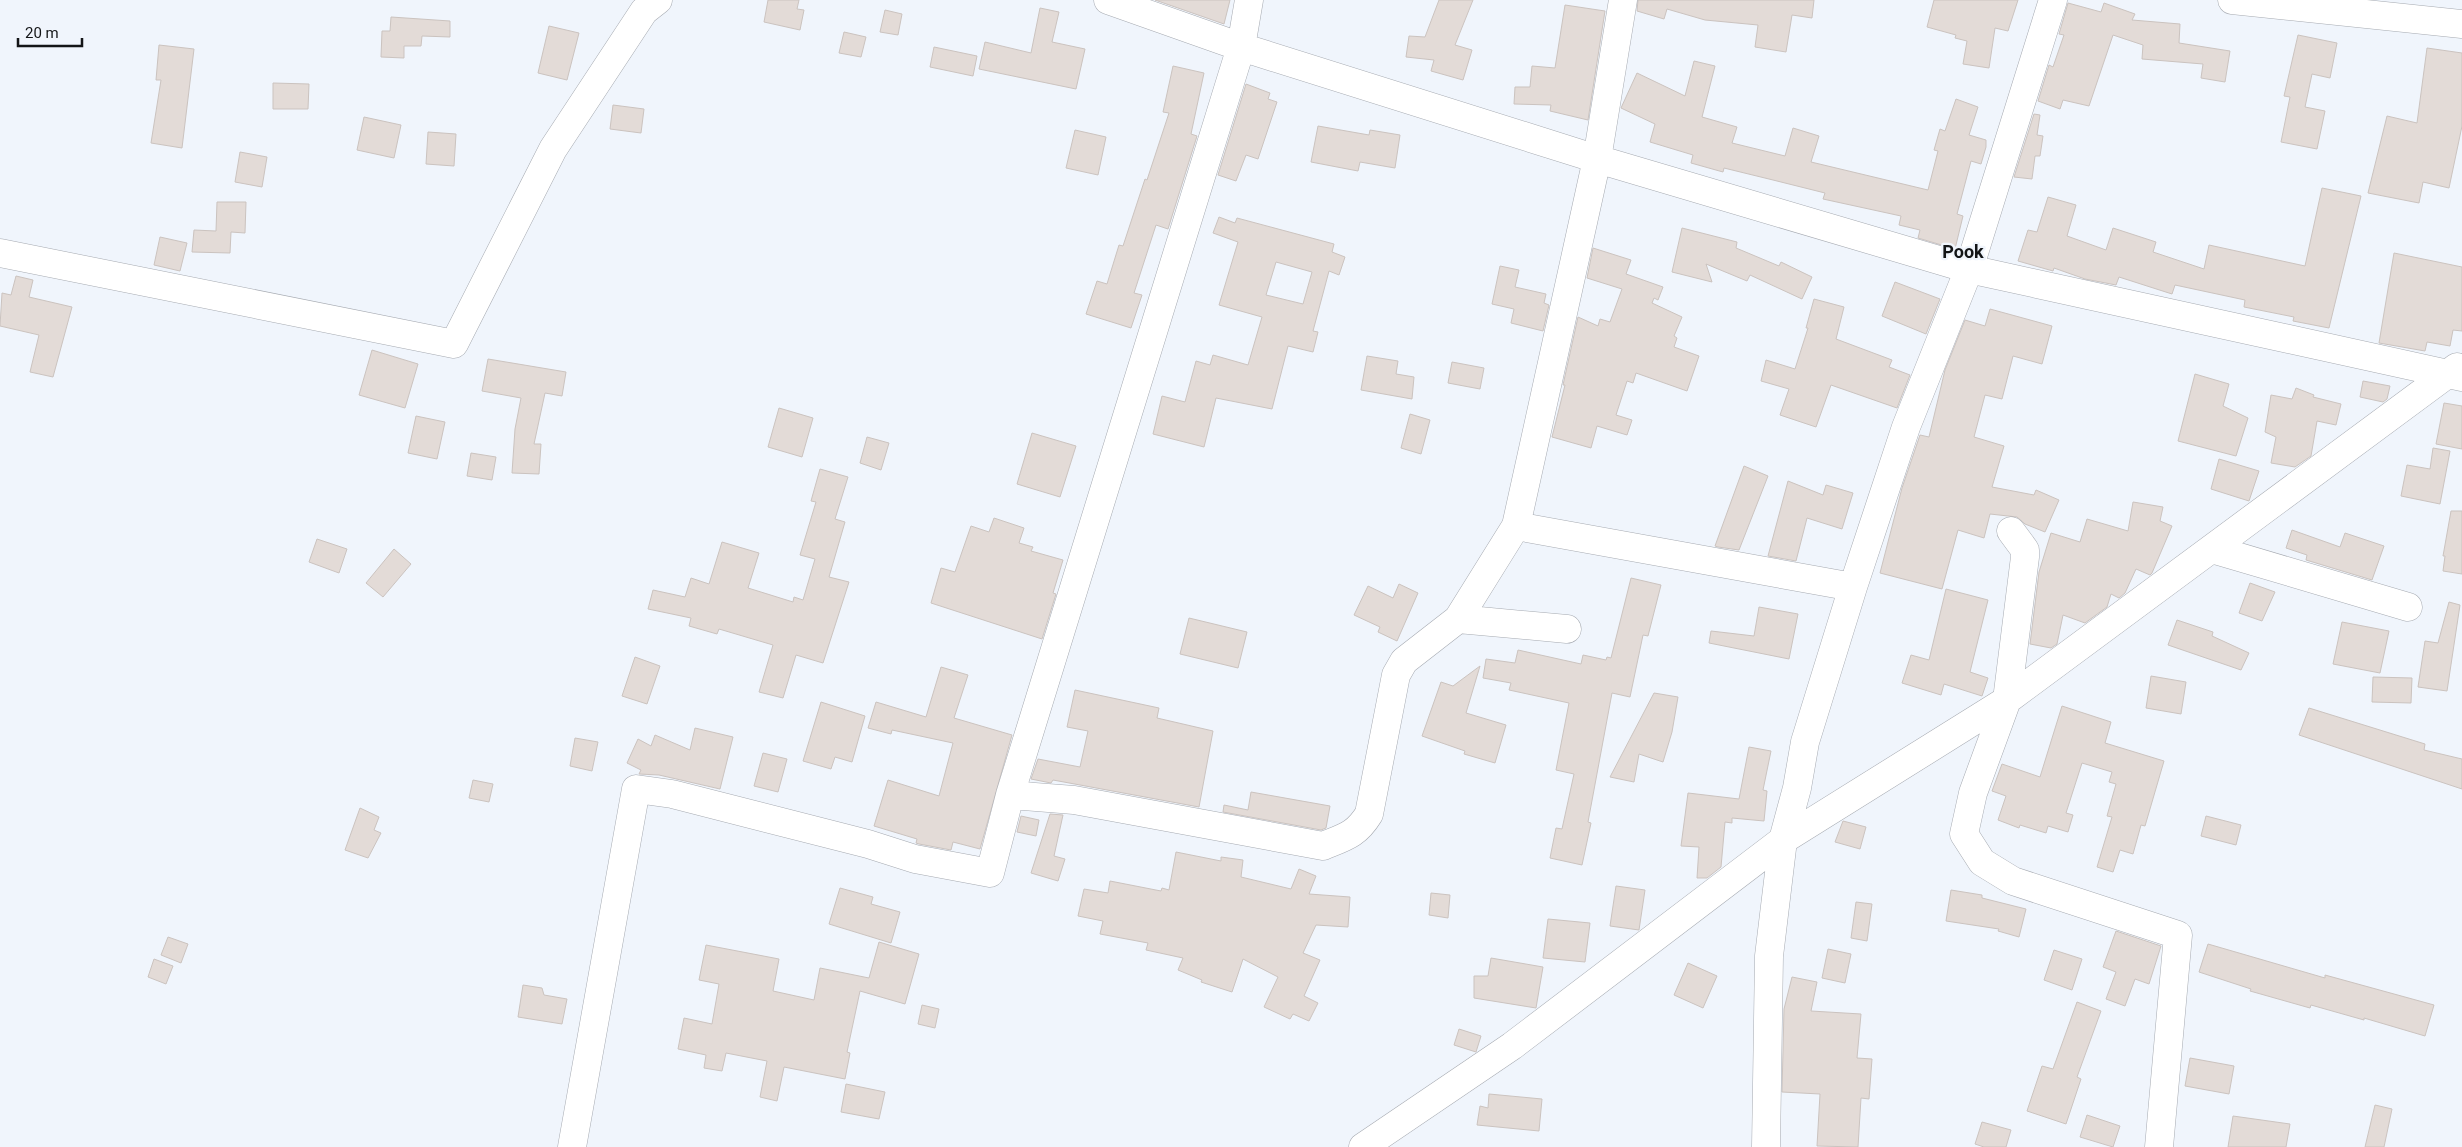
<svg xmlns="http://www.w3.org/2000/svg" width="2462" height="1147" font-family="Roboto,sans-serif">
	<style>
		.building { fill: #e3dbd7; stroke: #cbc3bf; fill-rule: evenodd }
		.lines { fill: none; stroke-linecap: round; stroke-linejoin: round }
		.minor-casing { stroke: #a6aab1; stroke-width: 29 }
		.minor { stroke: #fff; stroke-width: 28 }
		.labels { text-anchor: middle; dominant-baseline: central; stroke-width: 4.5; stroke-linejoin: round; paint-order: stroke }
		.quarter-label { font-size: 18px; font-weight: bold; fill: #131517; stroke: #f0f5fc }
	</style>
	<rect width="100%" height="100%" fill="#f0f5fc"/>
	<!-- building -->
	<path class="building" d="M768 0H799L797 9 804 10 800 30 764 22Z
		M1155 0H1230L1224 24Z
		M1439 0H1473L1455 45 1472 50 1463 80 1431 71 1434 60 1406 57 1409 36 1425 37Z
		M1638 0H1814L1812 18 1792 15 1786 52 1755 47 1758 25 1705 20 1667 9 1664 19 1637 11Z
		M1934 0H2018L2008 31 1995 28 1989 68 1963 64 1967 41 1955 38 1956 35 1927 27Z
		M2068 3 2101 12 2104 3 2135 14 2132 20 2180 24 2179 43 2230 51 2225 82 2201 78 2203 64 2142 59 2143 45 2113 35 2089 106 2063 100 2060 109 2038 101 2049 65 2053 67 2064 35 2059 34Z
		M1565 5 1605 11 1588 120 1550 111 1551 105 1514 104 1515 87H1530L1532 66 1555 68Z
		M1040 8 1059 12 1052 42 1085 49 1076 89 979 69 985 42 1031 53Z
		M885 10 902 14 898 35 880 32Z
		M391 17 450 21V37L422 36 421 46H404V58L381 57 382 31H390Z
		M549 26 579 33 567 80 538 73Z
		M844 32 866 37 861 57 839 53Z
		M2298 35 2337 43 2330 78 2312 74 2305 107 2325 111 2317 149 2281 142 2290 97 2284 96Z
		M159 45 194 49 182 148 151 143 161 80H156Z
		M934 47 977 56 973 76 930 67Z
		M2427 48 2462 53V126L2449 188 2423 182 2419 203 2368 193 2387 116 2417 123Z
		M1694 61 1715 66 1702 117 1737 127 1732 143 1785 156 1793 128 1819 136 1811 162 1928 190 1938 151 1934 150 1940 129 1945 131 1956 99 1978 107 1969 135 1986 140V147L1981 164 1971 161 1957 214 1963 216 1955 249 1918 238 1920 230 1899 225 1901 216 1823 199 1825 193 1773 180 1724 168 1723 172 1691 163 1693 155 1650 142 1655 124 1621 108 1637 73 1685 96Z
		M1173 66 1204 73 1191 134 1197 136 1168 229 1156 225 1134 293 1142 295 1131 328 1086 314 1097 281 1107 284 1119 245 1123 246 1145 179 1147 180 1169 113 1163 112Z
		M273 83 309 84 308 109H273Z
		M1246 84 1270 93 1268 99 1277 102 1258 159 1246 155 1236 181 1218 175Z
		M613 105 644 109 641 133 610 129Z
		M2034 114 2040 115 2037 135 2043 136 2040 156H2035L2032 179 2014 177Z
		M364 117 401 125 394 158 357 150Z
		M1318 126 1369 135 1370 130 1400 135 1395 168 1360 162 1358 171 1311 162Z
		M1075 130 1106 137 1098 175 1066 168Z
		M428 132 456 134 454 166 426 164Z
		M240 152 267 157 262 187 235 182Z
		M2322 188 2361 196 2329 328 2293 321 2294 317 2244 307 2245 300 2175 285 2172 294 2119 277 2116 285 2085 279 2054 268 2053 271 2018 261 2028 230 2037 232 2048 197 2076 205 2067 236 2106 250 2113 228 2156 242 2153 252 2204 269 2209 245 2305 266Z
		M217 202H246L245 233 231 232 230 253 192 252 194 230 216 231Z
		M1219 217 1235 223 1237 218 1334 244 1332 252 1345 257 1339 275 1329 271 1313 331 1318 332 1313 352 1288 346 1272 409 1216 398 1204 447 1153 434 1162 396 1185 402 1196 361 1210 365 1213 355 1248 365 1262 317 1219 305 1238 242 1213 233ZM1276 262 1312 272 1303 304 1266 295Z
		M1682 228 1737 242 1736 248 1779 266 1781 262 1812 277 1802 299 1750 275 1747 281 1706 264 1712 282 1672 272Z
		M160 237 187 243 180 271 154 265Z
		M1593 248 1631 260 1626 274 1663 287 1658 300 1654 298 1652 303 1682 317 1674 336 1677 338 1674 347 1699 356 1687 391 1636 373 1633 383 1627 381 1616 415 1632 420 1627 435 1597 426 1591 448 1552 437 1565 385H1563L1578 317 1598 326 1600 319 1610 322 1622 289 1587 278Z
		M2394 253 2462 267V331L2453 330 2450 346 2427 342 2425 351 2379 343Z
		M1500 266 1519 270 1515 287 1546 294 1544 303 1549 305 1543 331 1511 323 1514 309 1492 304Z
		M16 276 33 280 29 297 72 307 53 377 30 372 39 335 0 326 2 293 11 295Z
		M1895 282 1940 299 1926 334 1882 316Z
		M1814 299 1844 307 1836 339 1892 360 1889 367 1910 375 1897 408 1831 385 1816 427 1780 415 1789 389 1761 381 1766 360 1795 369 1808 328H1806Z
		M1990 309 2052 326 2042 364 2013 356 2002 399 1985 395 1974 437 2004 446 1992 487 2034 495 2036 490 2059 500 2045 532 2025 524 2017 517 1990 514 1984 538 1958 530 1942 589 1880 573 1902 488 1920 435 1929 437 1945 370 1965 320 1985 326Z
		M372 350 418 364 405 408 359 395Z
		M1367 356 1398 361 1396 374 1414 377 1412 399 1361 390Z
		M488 359 566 372 562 396 545 393 534 444H541L539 474 512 473 515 429 521 398 482 391Z
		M1452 362 1484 368 1480 389 1448 383Z
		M2195 374 2229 384 2223 406 2248 418 2236 456 2178 441Z
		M2363 381 2390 386 2387 399 2383 402 2360 397Z
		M2296 388 2314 395 2313 397 2341 404 2336 425 2317 421 2311 456 2295 467 2271 463 2276 437 2265 432 2271 395 2292 399Z
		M2444 403 2462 406V449L2436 444Z
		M779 408 813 418 802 457 768 447Z
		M1410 414 1430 420 1421 454 1401 448Z
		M416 416 445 422 437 459 408 453Z
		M1032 433 1076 446 1060 497 1017 484Z
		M867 437 889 443 881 470 860 463Z
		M2433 448 2450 451 2440 504 2401 496 2407 465 2430 469Z
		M471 453 496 457 492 480 467 476Z
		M2219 459 2259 471 2249 501 2211 489Z
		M1744 466 1768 476 1739 550 1718 547 1715 546Z
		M820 469 848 477 835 519 845 522 829 577 849 582 823 663 796 655 783 698 759 692 773 645 719 629 717 634 689 626 691 618 648 609 653 590 685 597 691 578 709 584 722 542 759 553 748 588 793 602 794 597 803 600 815 559 800 555 816 502 811 501Z
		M1788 481 1823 495 1826 485 1853 493 1842 529 1807 518 1796 561 1768 556Z
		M2133 502 2163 507 2160 521 2172 526 2152 573 2150 575 2136 569 2125 593 2119 598 2111 594 2107 607 2085 623 2063 615 2057 644 2051 648 2030 644 2039 572 2051 533 2080 542 2087 519 2128 531Z
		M2451 511H2462V574L2443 571 2445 556H2443Z
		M994 518 1024 528 1019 543 1033 547 1031 551 1063 560 1053 593 1056 594 1042 639 931 603 941 568 955 572 971 526 989 532Z
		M2292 530 2340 547 2345 533 2384 546 2372 580 2306 560 2307 555 2286 548Z
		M317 539 347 549 339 573 309 562Z
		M394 549 411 564 383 597 366 583Z
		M1631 578 1661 585 1648 636 1643 635 1630 697 1612 693 1588 822 1591 823 1582 865 1550 858 1556 828 1562 829 1574 774 1556 770 1569 703 1509 690 1511 683 1483 678 1486 659 1515 663 1518 650 1581 664 1583 655 1606 660 1607 657 1611 658Z
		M2250 583 2275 592 2262 621 2239 613Z
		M1399 584 1418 593 1397 641 1378 632 1380 627 1354 615 1368 586 1393 598Z
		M1946 589 1988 600 1970 672 1988 678 1982 696 1944 684 1941 695 1902 683 1911 655 1929 660Z
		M2449 602 2460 605 2447 691 2418 687 2425 641 2438 643Z
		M1759 607 1798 614 1789 659 1709 643 1711 631 1754 636Z
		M1189 618 1247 632 1238 668 1180 654Z
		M2177 620 2213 632 2212 636 2249 653 2241 670 2168 645Z
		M2342 622 2389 631 2380 673 2333 664Z
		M635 657 660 666 647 704 622 696Z
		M1480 666 1466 713 1506 725 1495 763 1464 754 1465 751 1422 736 1441 682 1453 686Z
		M941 667 968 675 954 718 1012 735 980 849 953 842 951 850 919 844 916 843 917 839 874 826 888 780 939 796 953 743 892 730 891 734 868 728 876 702 926 717Z
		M2151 676 2186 682 2181 714 2146 708Z
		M2373 677 2412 678 2411 703 2372 702Z
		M1075 690 1159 708 1157 718 1213 731 1199 807 1053 780 1051 783 1031 779 1038 759 1080 767 1088 731 1067 727Z
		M1654 693 1678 697 1672 732 1663 762 1639 754 1634 782 1610 777Z
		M821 702 865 716 852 762 835 757 831 769 803 761Z
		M2062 706 2111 722 2105 743 2164 761 2145 826 2141 825 2133 854 2120 850 2113 872 2097 867 2112 817 2107 816 2116 784 2109 782 2112 772 2082 763 2066 813 2073 815 2068 832 2048 826 2046 833 2020 825 2019 828 1998 820 2006 796 1992 791 2002 764 2040 777Z
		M2309 708 2425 744 2424 750 2462 759V789L2299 735Z
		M695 728 733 737 720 789 659 775 639 774 641 770 627 763 638 739 651 746 655 735 690 750Z
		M575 738 598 742 592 771 570 766Z
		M1749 747 1771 751 1763 790 1767 791 1764 821 1732 818V823L1725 822 1721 867 1707 878H1697L1699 847 1681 846 1688 793 1739 799Z
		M763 753 787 759 778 792 754 786Z
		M473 780 493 784 489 802 469 798Z
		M1251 792 1330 806 1326 828 1321 830 1223 812 1224 805 1248 810Z
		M360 808 379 817 374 830 381 833 368 858 345 850Z
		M1050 814 1063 815 1054 856 1065 859 1058 881 1031 873Z
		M1021 816 1039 820 1036 836 1017 832Z
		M2206 816 2241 825 2236 845 2201 836Z
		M1843 821 1866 827 1860 849 1835 842Z
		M1176 852 1221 861V857L1243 860 1241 877 1291 889 1299 869 1316 876 1309 894 1350 897 1348 927 1316 925 1303 953 1320 960 1304 996 1318 1003 1309 1021 1293 1014 1290 1019 1264 1007 1278 977 1243 959 1232 992 1201 982 1202 980 1178 970 1183 958 1146 950 1148 943 1100 934 1103 921 1078 916 1084 889 1108 893 1110 881 1161 891 1162 888 1169 890Z
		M1616 886 1645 890 1639 930 1610 926Z
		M840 888 873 897 871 904 900 912 891 943 829 924Z
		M1951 890 1982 895V898L2026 909 2019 937 1998 931 1999 929 1946 921Z
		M1431 893 1450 895 1448 918 1429 915Z
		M1856 902 1872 904 1867 941 1851 938Z
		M1548 919 1590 923 1585 962 1543 958Z
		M2116 931 2161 946 2149 984 2135 979 2125 1006 2106 999 2116 972 2103 967Z
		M168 937 188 944 181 963 161 955Z
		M879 942 919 954 905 1004 860 991 847 1052 850 1053 845 1079 784 1067 777 1101 760 1097 767 1061 726 1053 722 1071 704 1068 706 1055 678 1049 684 1018 712 1024 719 984 699 980 706 945 779 959 773 991 814 1000 820 968 869 978Z
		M2208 944 2325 978V975L2434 1005 2425 1036 2364 1018V1020L2311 1005 2310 1008 2250 991 2251 989 2199 972Z
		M1828 949 1851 954 1845 983 1822 978Z
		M2054 950 2082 959 2072 990 2044 980Z
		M1491 958 1543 967 1536 1008 1474 998V976H1488Z
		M154 959 173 966 166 984 148 977Z
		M1688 963 1717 976 1703 1008 1674 995Z
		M1792 977 1817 982 1811 1011 1861 1014 1857 1058 1872 1059 1869 1099 1861 1098 1858 1147 1817 1146 1820 1094 1782 1092 1784 1009Z
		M523 985 542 988 544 995 567 999 562 1024 518 1017Z
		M2077 1002 2101 1011 2077 1077 2081 1079 2066 1124 2027 1111 2042 1066 2053 1069Z
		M922 1005 939 1009 935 1028 918 1024Z
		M1459 1029 1481 1036 1476 1052 1454 1045Z
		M2190 1058 2234 1066 2229 1094 2185 1086Z
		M846 1084 885 1092 879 1119 841 1112Z
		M1489 1094 1542 1099 1539 1131 1477 1125 1480 1106 1488 1108Z
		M2375 1105 2392 1109 2384 1147H2365Z
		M2087 1115 2120 1126 2113 1147 2080 1137Z
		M2233 1116 2290 1124 2286 1147H2228Z
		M1982 1122 2011 1130 2006 1147H1984L1975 1144Z"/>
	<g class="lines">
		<!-- minor casing -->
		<g class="minor-casing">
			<path id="minor" d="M1108 0 1241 47 1597 159 1969 269 2462 377
				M2232 0 2462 24
				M0 253 454 344 553 149 644 11 658 0
				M1516 526 1853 587
				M2011 531 2025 550V557L2007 700 1973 793 1964 834 1982 862 2013 881 2178 935 2159 1147
				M2212 549 2408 607
				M1458 619 1567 629
				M1010 795 1074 800 1323 846C1345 837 1356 835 1369 814L1396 675 1404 661 1458 619 1516 526 1597 159 1623 0
				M572 1147 636 789 672 794 868 844 915 859 990 873 1010 795 1241 47 1249 0
				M1363 1147 1512 1046 1783 840 2007 700 2457 367
				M1766 1147 1769 956 1783 840 1797 788 1805 742 1853 587 1906 427 1969 269 2053 0"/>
		</g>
		<!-- minor -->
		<use href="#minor" class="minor"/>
	</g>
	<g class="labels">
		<!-- quarter labels -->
		<g class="quarter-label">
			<text x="1963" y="251">Pook</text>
		</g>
	</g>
	<!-- scale -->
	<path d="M18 38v8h64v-8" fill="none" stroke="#131517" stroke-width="2.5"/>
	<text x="25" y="38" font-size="15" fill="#131517" stroke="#f0f5fc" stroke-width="4" paint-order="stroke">20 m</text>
</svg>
